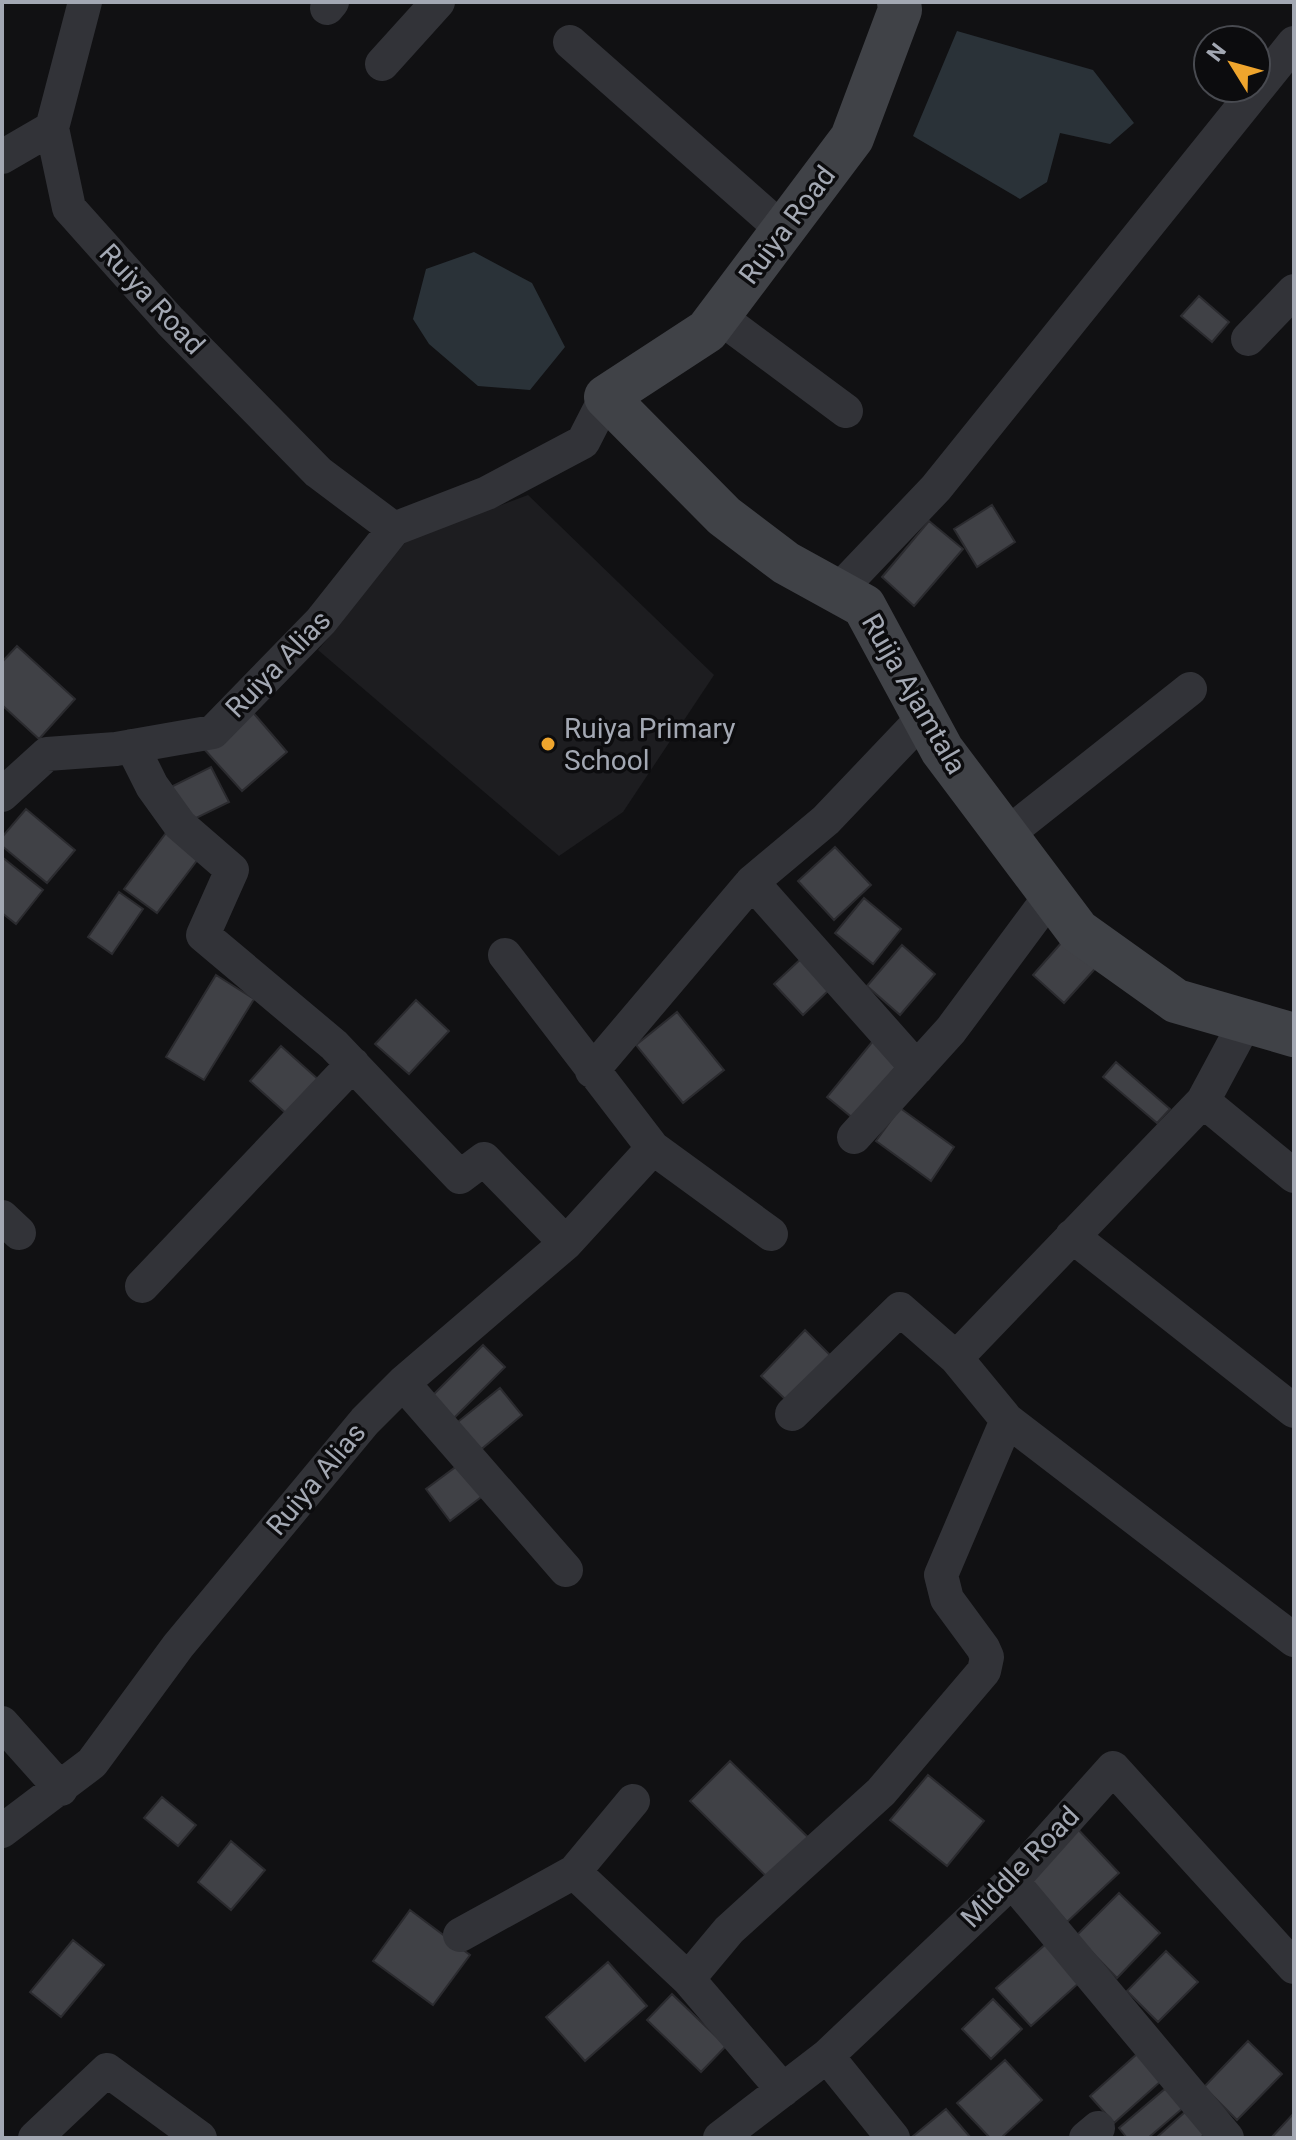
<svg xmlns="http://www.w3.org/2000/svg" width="1296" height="2140" font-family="Roboto,sans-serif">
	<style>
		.built { fill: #1d1d20 }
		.water { fill: #2a3238 }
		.building { fill: #404146; stroke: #2b2b2f; stroke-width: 2 }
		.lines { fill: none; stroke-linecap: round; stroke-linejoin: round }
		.street { stroke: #323338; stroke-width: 34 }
		.secondary { stroke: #404247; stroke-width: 44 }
		.poi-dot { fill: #efa52d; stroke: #0c0c0e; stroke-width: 3 }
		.labels { text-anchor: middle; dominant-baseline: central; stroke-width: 7; stroke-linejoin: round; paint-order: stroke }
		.street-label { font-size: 28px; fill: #a3a8b3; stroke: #0c0c0e }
		.poi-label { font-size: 28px; fill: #a3a8b3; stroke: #0c0c0e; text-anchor: start }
	</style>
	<rect width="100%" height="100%" fill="#111113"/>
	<!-- built -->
	<path class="built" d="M528 495 714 675 623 812 559 856 318 650 407 540Z"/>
	<!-- water -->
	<path class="water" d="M957 31 1093 70 1134 123 1110 144 1060 133 1047 182 1020 199 913 136Z
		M474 252 532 283 565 347 530 390 478 386 429 344 413 319 426 269Z"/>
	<!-- building -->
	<path class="building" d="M1199 296 1229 322 1212 342 1181 316Z
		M992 505 1015 542 977 567 954 529Z
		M929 521 963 549 914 606 882 577Z
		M17 646 75 699 39 739 2 705V662Z
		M250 709 287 752 242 791 205 750Z
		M211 767 229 802 186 823 169 788Z
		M26 809 75 850 47 883 2 846V837Z
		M172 825 205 850 157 913 124 889Z
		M835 847 871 885 834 920 798 881Z
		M2 857 43 890 16 924 2 913Z
		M119 892 143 909 112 954 88 937Z
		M864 898 901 929 873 964 835 933Z
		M1070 933 1102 961 1064 1003 1033 975Z
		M902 945 935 974 900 1015 867 986Z
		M804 956 833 986 803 1015 774 984Z
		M216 975 254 999 204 1080 166 1057Z
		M416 1000 449 1031 409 1074 375 1044Z
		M677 1012 724 1070 683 1103 636 1045Z
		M873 1041 900 1062 854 1119 827 1097Z
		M281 1046 320 1081 289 1116 250 1081Z
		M1116 1062 1170 1109 1157 1123 1103 1077Z
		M900 1108 954 1147 931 1181 876 1141Z
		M805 1330 830 1355 786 1400 761 1376Z
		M483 1345 505 1367 454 1418 432 1396Z
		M500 1388 522 1415 478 1452 454 1425Z
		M465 1460 489 1491 450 1521 426 1489Z
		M730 1761 816 1845 776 1886 690 1801Z
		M928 1775 984 1821 947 1866 890 1820Z
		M162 1797 196 1825 178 1846 144 1818Z
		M1073 1824 1119 1873 1067 1922 1021 1873Z
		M231 1841 265 1870 231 1910 198 1882Z
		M1119 1893 1160 1933 1117 1978 1076 1936Z
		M410 1910 470 1955 433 2005 373 1961Z
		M73 1940 104 1965 61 2017 30 1992Z
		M1047 1943 1081 1981 1031 2026 996 1988Z
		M1166 1951 1198 1982 1158 2022 1127 1991Z
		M608 1962 647 2006 585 2061 546 2017Z
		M672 1994 726 2046 701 2072 647 2020Z
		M993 1999 1022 2029 991 2059 962 2029Z
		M1248 2041 1282 2074 1237 2120 1204 2087Z
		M1137 2054 1161 2081 1114 2123 1090 2096Z
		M1005 2060 1042 2100 1001 2138H990L957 2103Z
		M1166 2088 1183 2108 1148 2138H1127L1119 2128Z
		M946 2109 971 2138H912V2137Z
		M1185 2112 1205 2134 1200 2138H1156Z
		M1294 2113V2138H1271Z"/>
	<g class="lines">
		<!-- street -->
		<path class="street" d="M85 2 52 128 69 208 170 321 318 472 394 529
			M327 8 332 2
			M570 42 783 230
			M382 64 438 2
			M2 157 52 128
			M718 316 846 411
			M1248 339 1294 291
			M838 591 936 488 1294 43
			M132 746 152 786 180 825 232 870 203 935 334 1045 460 1177 484 1159 566 1243
			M2 795 47 754 116 749 213 732 321 621 394 529 487 493 583 442 606 397
			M1006 835 1190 689
			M752 882 917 1068
			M505 955 653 1148 771 1234
			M592 1071 752 882 826 820 924 717
			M1203 1101 1294 1176
			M854 1137 951 1030 1051 895
			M2 1217 19 1233
			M1072 1236 1294 1411
			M142 1286 353 1064
			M403 1383 566 1570
			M792 1414 900 1309 956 1358
			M1007 1420 1294 1640
			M2 1723 61 1789
			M633 1801 574 1872 688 1979 729 1930 881 1792 984 1671 987 1657 983 1648 947 1599 941 1575 1007 1420 956 1358 1203 1101 1246 1021
			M2 1831 92 1763 178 1646 365 1421 403 1383 566 1243 653 1148
			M1012 1881 1227 2138
			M460 1935 574 1872
			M688 1979 783 2090
			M827 2056 893 2138
			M35 2138 107 2070 200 2138
			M720 2138 827 2056 1012 1881 1113 1768 1294 1967
			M1086 2138 1098 2128"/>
		<!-- secondary -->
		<path class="secondary" d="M899 2 900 10 852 138 707 331 606 397 724 516 786 563 864 606 942 750 1078 931 1176 1001 1294 1035"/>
	</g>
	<!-- markers -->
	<circle class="poi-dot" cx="548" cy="744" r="8"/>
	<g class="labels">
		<!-- street labels -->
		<g class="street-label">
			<text transform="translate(787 225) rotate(-53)">Ruiya Road</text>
			<text transform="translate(152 299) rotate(47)">Ruiya Road</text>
			<text transform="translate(278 664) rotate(-46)">Ruiya Alias</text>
			<text transform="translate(914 694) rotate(60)">Ruija Ajamtala</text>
			<text transform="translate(316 1479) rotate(-50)">Ruiya Alias</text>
			<text transform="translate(1020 1867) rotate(-46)">Middle Road</text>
		</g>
		<!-- poi labels -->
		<g class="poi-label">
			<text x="564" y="728">Ruiya Primary<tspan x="564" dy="32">School</tspan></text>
		</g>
	</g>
	<!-- border -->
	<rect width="1296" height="2140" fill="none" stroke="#a3a8b3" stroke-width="8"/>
	<!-- north arrow -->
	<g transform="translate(1232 64) rotate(307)"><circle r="38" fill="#0c0c0e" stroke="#484a50" stroke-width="2"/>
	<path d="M0-6L14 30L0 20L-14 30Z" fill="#efa52d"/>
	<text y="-12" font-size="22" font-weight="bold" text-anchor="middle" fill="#a3a8b3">N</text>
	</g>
</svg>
